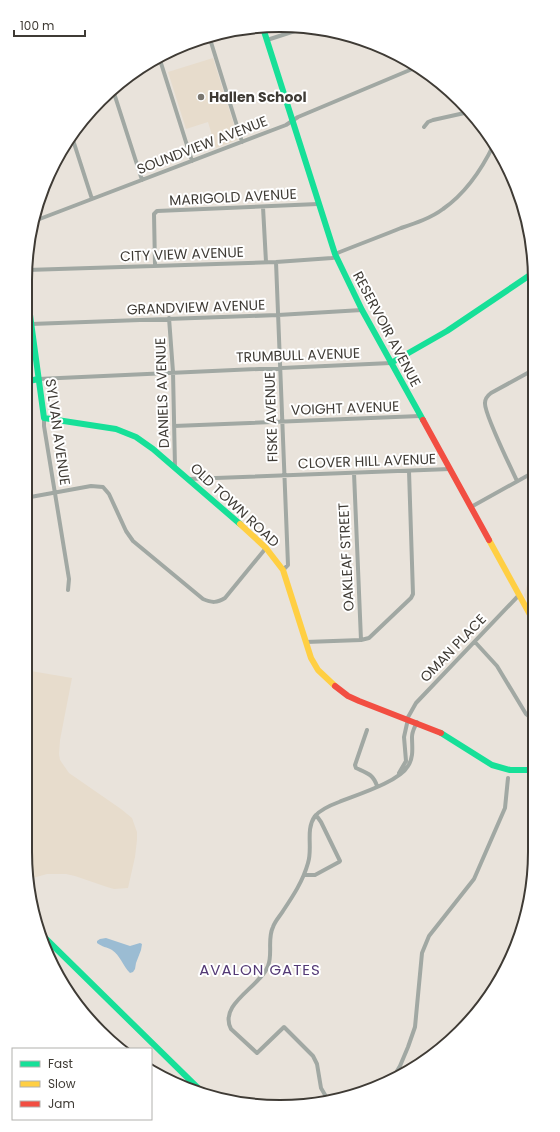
<svg xmlns="http://www.w3.org/2000/svg" width="560" height="1132" font-family="Poppins,sans-serif">
	<style>
		.built { fill: #e7dccc }
		.water { fill: #9bbcd3 }
		.lines { fill: none; stroke-linecap: round; stroke-linejoin: round }
		.street { stroke: #a1a8a3; stroke-width: 4 }
		.fast { stroke: #16e098; stroke-width: 6 }
		.slow { stroke: #ffcf43; stroke-width: 6 }
		.jam { stroke: #f24e42; stroke-width: 6 }
		.poi-dot { fill: #7a766f; stroke: #fff; stroke-width: 1.5 }
		.labels { text-anchor: middle; dominant-baseline: central; stroke-width: 4; stroke-linejoin: round; paint-order: stroke }
		.poi-label { font-size: 14px; font-weight: bold; fill: #3f3b35; stroke: #fff; text-anchor: start }
		.street-label { font-size: 14px; fill: #3f3b35; stroke: #fff }
		.neighbourhood-label { font-size: 15px; letter-spacing: 1px; fill: #543a76; stroke: #fff }
		.rim { fill: none; stroke: #3f3b35; stroke-width: 2 }
	</style>
	<rect width="100%" height="100%" fill="#e9e3db"/>
	<!-- built -->
	<path class="built" d="M213 58 238 138 237 140 216 148 208 122 186 129 168 72Z
		M534 561V614L524 595Z
		M25 670 72 678 60 740 59 754 60 760 69 773 121 809 132 818 137 832V840L135 857 128 888 114 889 107 887 75 876 66 874H47L29 879 25 852Z"/>
	<!-- water -->
	<path class="water" d="M106 938 130 946 140 943 142 944 141 950 136 963 135 969 133 972 130 973C123 966 120 955 112 950 107 947 102 947 97 943V941L100 939Z"/>
	<g class="lines">
		<!-- street -->
		<path class="street" d="M210 39 242 142
			M267 40 301 29
			M160 60 192 161
			M113 90 142 180
			M424 127 428 122 433 120 469 112
			M73 140 92 199
			M263 207 266 262
			M37 220 286 125 298 117 417 67
			M335 254C357 245 379 237 401 228 416 223 431 218 443 209 466 193 482 169 494 144
			M276 262 288 565 283 570
			M155 265 154 214 157 211 318 204
			M27 270 276 262 332 258 337 257
			M169 318 173 372 175 467
			M31 324 278 315 362 310
			M38 379 391 363
			M44 418V426L69 579 68 590
			M174 426 420 416
			M354 473 361 640
			M189 479 450 469
			M517 481C511 468 484 413 485 403 485 399 487 396 491 393L533 370
			M25 498 91 486 103 487 109 494 126 531 133 541 203 599C212 603 217 603 225 598L266 548
			M471 507 534 472
			M306 642 361 640 369 638 411 598 413 594 409 471
			M475 642 497 666 526 714 531 718H535
			M407 719 416 703 519 595
			M367 730 355 765 356 768C367 773 373 774 377 786
			M399 773 406 761 404 737 408 719
			M304 875H315L339 862 340 861 321 822 316 815
			M391 1081 400 1066 408 1047 415 1027 422 953 429 936 474 879 505 808 508 778
			M328 1100 321 1088 317 1064 313 1056 284 1027 257 1053 231 1029C218 1004 260 987 268 966 273 954 267 939 273 927 275 921 280 916 283 911 293 896 303 881 308 863 313 848 305 830 315 816 321 809 331 805 339 802 356 795 399 782 408 766 414 757 412 747 412 737 412 731 415 727 417 722"/>
		<!-- fast -->
		<path class="fast" d="M263 28 335 254 362 310 423 420
			M25 278 44 418 116 429 136 437 153 449 240 524
			M391 363 447 331 533 273
			M25 382 38 379
			M441 733 492 765 510 770H535
			M38 931 199 1089
			M75 1002 123 1049"/>
		<!-- slow -->
		<path class="slow" d="M240 524 266 548 283 570 311 658 318 670 335 686
			M489 540 534 622"/>
		<!-- jam -->
		<path class="jam" d="M423 420 489 540
			M335 686 348 696 359 701 441 733"/>
	</g>
	<!-- markers -->
	<circle class="poi-dot" cx="201" cy="97" r="4"/>
	<g class="labels">
		<!-- poi labels -->
		<g class="poi-label">
			<text x="209" y="97">Hallen School</text>
		</g>
		<!-- street labels -->
		<g class="street-label">
			<text transform="translate(202 145) rotate(-21)">SOUNDVIEW AVENUE</text>
			<text transform="translate(233 197) rotate(-3)">MARIGOLD AVENUE</text>
			<text transform="translate(182 254) rotate(-2)">CITY VIEW AVENUE</text>
			<text transform="translate(196 307) rotate(-2)">GRANDVIEW AVENUE</text>
			<text transform="translate(387 329) rotate(62)">RESERVOIR AVENUE</text>
			<text transform="translate(298 355) rotate(-2)">TRUMBULL AVENUE</text>
			<text transform="translate(162 393) rotate(-92)">DANIELS AVENUE</text>
			<text transform="translate(345 408) rotate(-2)">VOIGHT AVENUE</text>
			<text transform="translate(271 417) rotate(-92)">FISKE AVENUE</text>
			<text transform="translate(58 432) rotate(82)">SYLVAN AVENUE</text>
			<text transform="translate(367 461) rotate(-2)">CLOVER HILL AVENUE</text>
			<text transform="translate(235 505) rotate(43)">OLD TOWN ROAD</text>
			<text transform="translate(346 557) rotate(-93)">OAKLEAF STREET</text>
			<text transform="translate(453 648) rotate(-46)">OMAN PLACE</text>
		</g>
		<!-- neighbourhood labels -->
		<g class="neighbourhood-label">
			<text x="260" y="969">AVALON GATES</text>
		</g>
	</g>
	<!-- crop -->
	<path d="M0 0H560V1132H0ZM280 32H280A248 248 0 0 1 528 280V852A248 248 0 0 1 280 1100H280A248 248 0 0 1 32 852V280A248 248 0 0 1 280 32Z" fill="#fff" fill-rule="evenodd"/>
	<path class="rim" d="M280 32H280A248 248 0 0 1 528 280V852A248 248 0 0 1 280 1100H280A248 248 0 0 1 32 852V280A248 248 0 0 1 280 32Z"/>
	<!-- legend -->
	<rect x="12" y="1048" width="140" height="72" fill="#ffffff" stroke="#b2b1ae"/>
	<rect x="20" y="1061" width="20" height="6" fill="#16e098" stroke="#b2b1ae"/>
	<text x="48" y="1068" font-size="12" fill="#3f3b35">Fast</text>
	<rect x="20" y="1081" width="20" height="6" fill="#ffcf43" stroke="#b2b1ae"/>
	<text x="48" y="1088" font-size="12" fill="#3f3b35">Slow</text>
	<rect x="20" y="1101" width="20" height="6" fill="#f24e42" stroke="#b2b1ae"/>
	<text x="48" y="1108" font-size="12" fill="#3f3b35">Jam</text>
	<!-- scale -->
	<path d="M14 30v6h71v-6" fill="none" stroke="#3f3b35" stroke-width="2"/>
	<text x="20" y="30" font-size="12" fill="#3f3b35" stroke="#ffffff" stroke-width="3" paint-order="stroke">100 m</text>
</svg>
